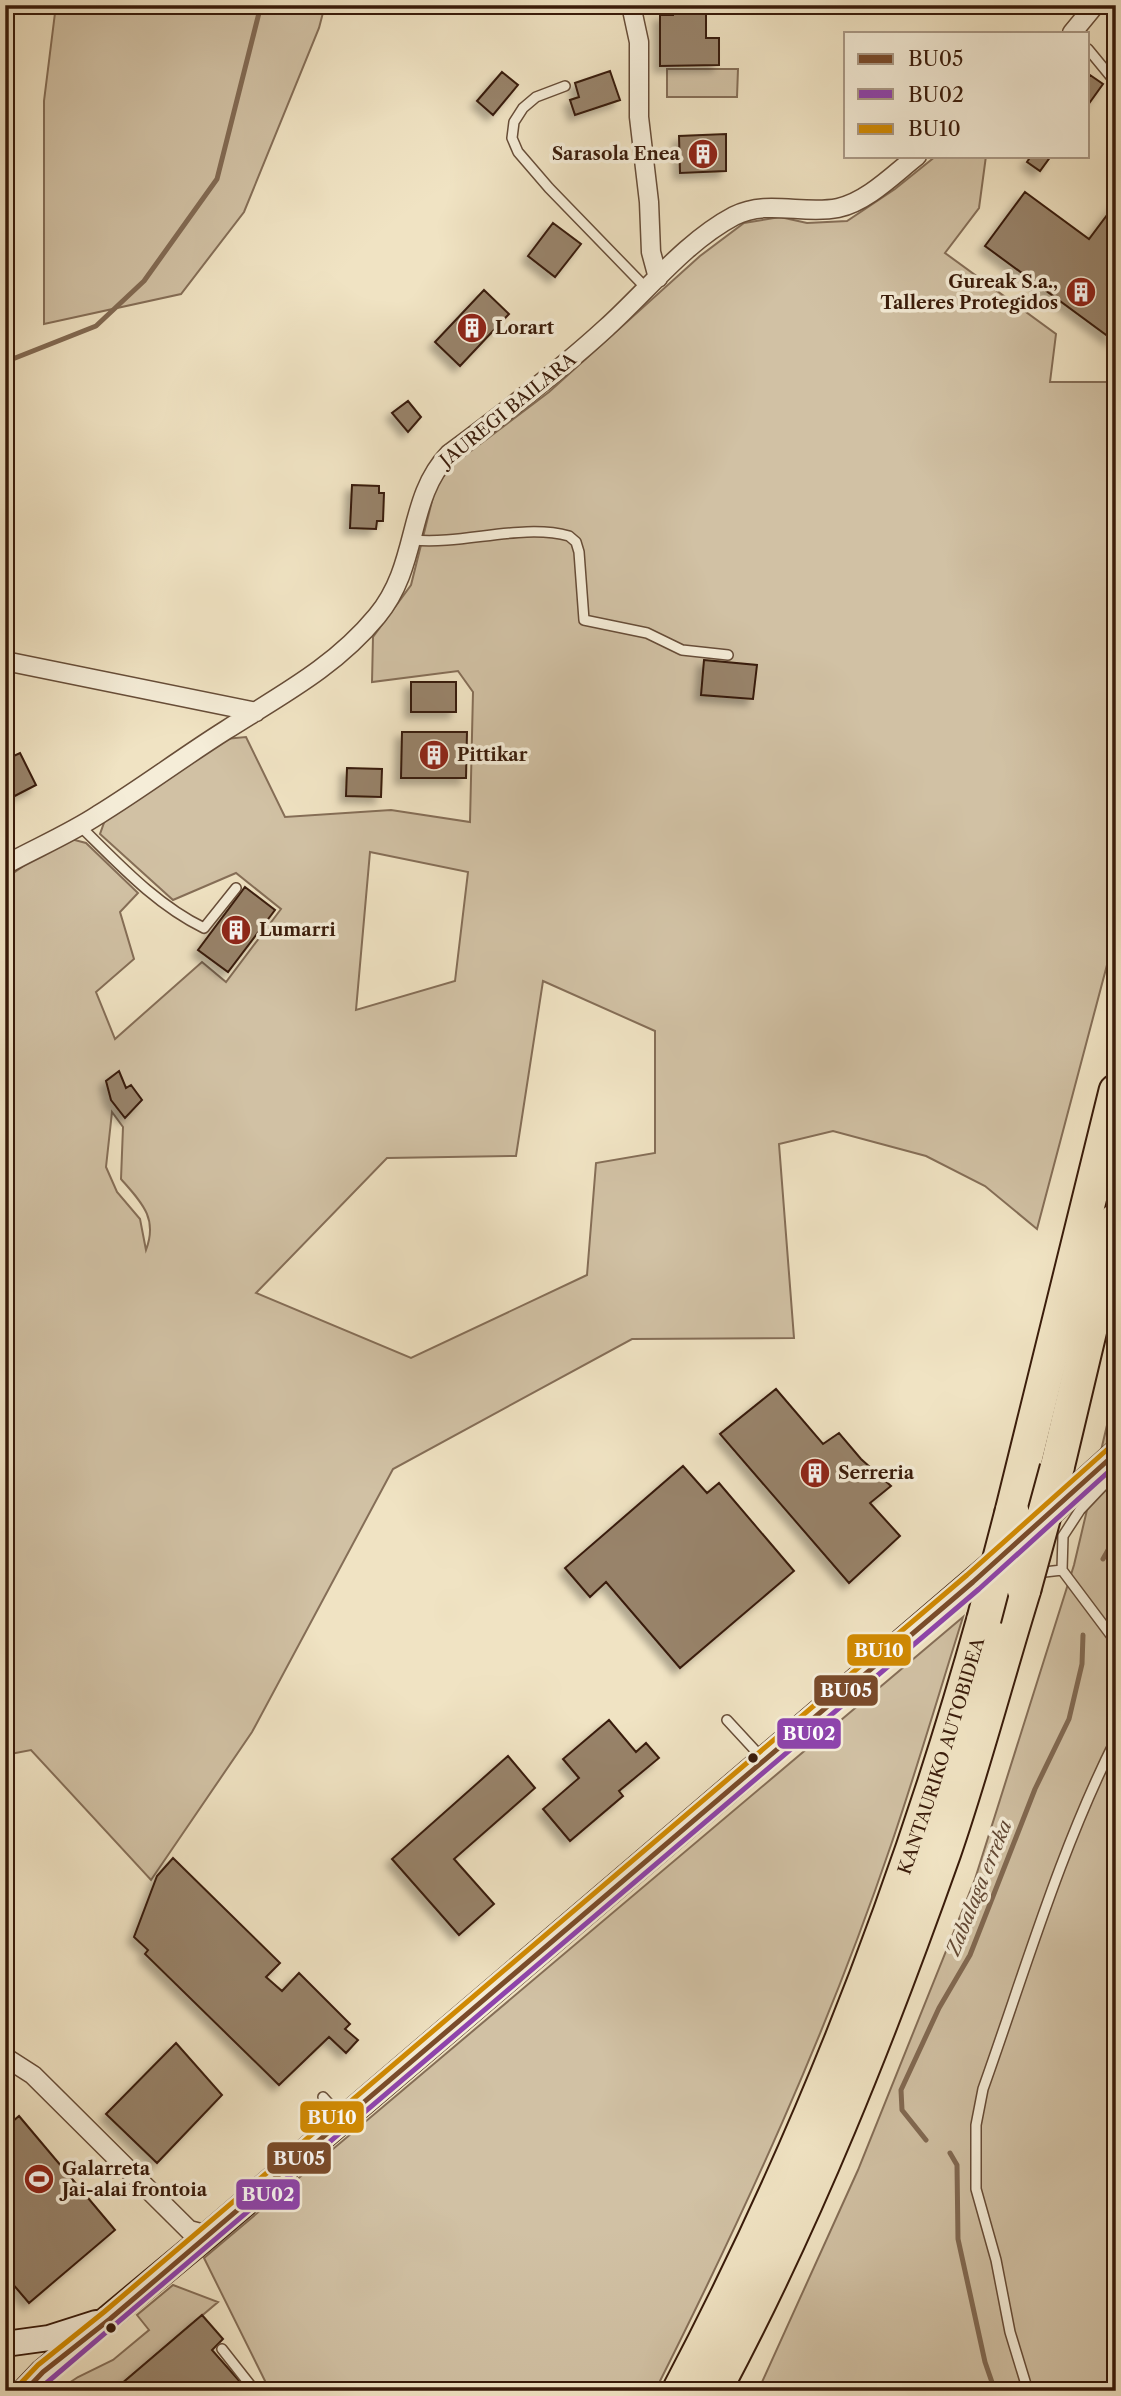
<svg xmlns="http://www.w3.org/2000/svg" width="1121" height="2396" font-family="'Libre Caslon Text',serif">
	<style>
		.green { fill: #d1c1a4; stroke: #856e57; stroke-width: 2; fill-rule: evenodd }
		.lines { fill: none; stroke-linecap: round; stroke-linejoin: round }
		.stream { stroke: #826a53; stroke-width: 5 }
		.building { fill: #98836a; stroke: #391b0a; stroke-width: 2; filter: url(#shadow) }
		.lane-casing { stroke: #674d38; stroke-width: 12 }
		.street-casing { stroke: #674d38; stroke-width: 21 }
		.secondary-casing { stroke: #391b0a; stroke-width: 28 }
		.highway-casing { stroke: #391b0a; stroke-width: 37 }
		.lane { stroke: #f5edd8; stroke-width: 9 }
		.street { stroke: #f5edd8; stroke-width: 18 }
		.secondary { stroke: #f5edd8; stroke-width: 24 }
		.highway { stroke: #f0e3c3; stroke-width: 33 }
		.highway-bridge-casing { stroke: #391b0a; stroke-width: 37; stroke-linecap: butt }
		.highway-bridge { stroke: #f0e3c3; stroke-width: 33 }
		.bus-1-casing { stroke: #f5edd8; stroke-width: 10 }
		.bus-2-casing { stroke: #f5edd8; stroke-width: 10 }
		.bus-3-casing { stroke: #f5edd8; stroke-width: 10 }
		.bus-1 { stroke: #7a4b2a; stroke-width: 5 }
		.bus-2 { stroke: #8e44ad; stroke-width: 5 }
		.bus-3 { stroke: #d18a02; stroke-width: 5 }
		.bus-dot { fill: #391b0a; stroke: #f5edd8; stroke-width: 2.5 }
		.labels { text-anchor: middle; dominant-baseline: central; stroke-width: 7; stroke-linejoin: round; paint-order: stroke }
		.poi-label { font-size: 18px; font-weight: bold; fill: #391b0a; stroke: #f5edd8; text-anchor: start }
		.street-label { font-size: 18px; fill: #391b0a; stroke: #f5edd8 }
		.water-label { font-size: 19px; font-style: italic; fill: #634935; stroke: #f5edd8 }
		.line-badge { stroke: #f5edd8; stroke-width: 2.5 }
		.badge-label { font-size: 19px; text-anchor: middle; font-weight: bold; fill: #fff }
	</style>
	<defs>
		<filter id="shadow"><feDropShadow dx="-6" dy="6" stdDeviation="3.5" flood-color="#0004"/></filter>
	</defs>
	<rect width="100%" height="100%" fill="#f0e3c3"/>
	<filter id="stains"><feTurbulence type="fractalNoise" baseFrequency=".00286" numOctaves="4"/><feColorMatrix values="0 0 0 0 .2 0 0 0 0 .09 0 0 0 0 .02 0 0 0 .5 -.17"/></filter>
	<radialGradient id="worn" r=".72"><stop offset=".6" stop-color="#630" stop-opacity="0"/><stop offset="1" stop-color="#630" stop-opacity=".3"/></radialGradient>
	<!-- green -->
	<path class="green" d="M56 5H325L319 28 244 212 181 294 44 324V101Z
		M667 69H738L737 97H667Z
		M936 156H986L979 208 945 253 1056 334 1050 382H1116V931L1037 1229 985 1186 926 1156 833 1131 779 1144 794 1338 632 1339 393 1469 252 1732 151 1880 31 1750 5 1755V879L29 862 71 839 86 843 138 893 120 912 134 959 96 992 115 1039 202 962 226 982 281 909 236 873 173 900 100 834 105 820 225 739 246 737 285 817 391 810 470 822 473 692 458 671 372 682 373 637 411 585 436 485 455 463 549 392 700 256 744 223 780 217 807 223 847 221 895 189ZM370 852 468 872 455 981 356 1010ZM543 981 655 1031V1153L596 1163 587 1275 411 1358 256 1293 387 1158 516 1156ZM112 1112 123 1127 121 1179C142 1203 158 1218 146 1250L140 1219 117 1192 106 1167Z
		M1116 1387V2391H758L858 2170 975 1879 1074 1565Z
		M963 1617C939 1693 917 1769 891 1845 827 2033 744 2214 655 2391H270L204 2258Z
		M173 2285 218 2302 113 2391H57L78 2377 113 2360 149 2330 137 2315Z"/>
	<g class="lines">
		<!-- stream -->
		<path class="stream" d="M5 362 96 326 144 281 217 179 261 5
			M1103 1559 1116 1536
			M926 2140 902 2110 901 2090 939 2008 970 1955 1035 1789 1069 1719 1082 1664 1083 1635
			M950 2153 957 2165 958 2239 985 2362 995 2391"/>
	</g>
	<!-- building -->
	<path class="building" d="M673 5H692V14H706V38H719V65L660 66V15H673Z
		M610 71 620 100 575 115 570 100 579 97 575 83Z
		M502 72 518 85 493 115 477 101Z
		M1090 75 1103 84 1088 105V79Z
		M726 134V171L680 173 679 136Z
		M1031 156H1051L1040 171 1027 162Z
		M1025 192 1089 239 1116 203 1113 340 985 246Z
		M553 223 581 244 555 277 528 256Z
		M484 290 509 314 460 366 435 342Z
		M408 401 421 417 408 432 392 413Z
		M352 485 379 486V493H384L383 521H377L376 529 350 528Z
		M704 660 757 665 753 699 701 695Z
		M411 682H456V712H411Z
		M402 732H467L466 778H401Z
		M20 753 36 785 5 801V760Z
		M347 768 382 769 381 797 346 796Z
		M245 887 275 910 228 972 198 950Z
		M119 1071 126 1088 131 1085 142 1100 125 1118 111 1100 106 1081Z
		M776 1389 823 1444 839 1433 861 1459 891 1486 870 1503 900 1536 849 1583 720 1434Z
		M683 1466 707 1493 719 1483 794 1571 680 1668 606 1582 590 1597 565 1568Z
		M609 1720 636 1752 646 1743 659 1758 619 1791 623 1796 570 1841 543 1809 579 1778 563 1759Z
		M508 1756 535 1788 454 1859 494 1904 459 1935 392 1859Z
		M173 1858 280 1963 266 1977 282 1991 299 1973 350 2024 345 2029 358 2040 346 2053 329 2037 279 2085 145 1954 148 1950 134 1937 157 1876Z
		M176 2043 222 2095 157 2163 106 2114Z
		M19 2116 115 2230 29 2303 5 2275V2128Z
		M202 2315 223 2339 212 2350 242 2384 234 2391H113Z"/>
	<g class="lines">
		<!-- lane casing -->
		<g class="lane-casing">
			<path id="lane" d="M1088 49 1116 83
				M565 86 536 97 523 108 514 122 512 138 518 152 549 188 647 289
				M413 540C463 545 522 523 569 536L576 542 579 552 584 620 647 633 682 650 728 655
				M79 825C118 863 155 904 204 928L236 888
				M1116 1472 1080 1510 1063 1536 1062 1570 1116 1642
				M1036 1573 1062 1570
				M727 1720 763 1759
				M323 2097 342 2118
				M222 2349 255 2391
				M1028 2391 1010 2332 996 2260 976 2189V2125L983 2089C1025 1971 1060 1850 1116 1739"/>
		</g>
		<!-- street casing -->
		<g class="street-casing">
			<path id="street" d="M631 5 639 42V117L649 202 651 252 658 278
				M1072 33 1095 5
				M5 661 256 712
				M5 865C36 848 69 834 98 815 142 788 183 757 226 730 281 695 335 667 377 616 420 564 406 499 449 454 503 414 557 373 606 328 647 291 685 242 734 216 767 199 803 215 838 208 867 202 894 174 917 156
				M5 2057 33 2075 189 2230 208 2235"/>
		</g>
		<!-- secondary casing -->
		<g class="secondary-casing">
			<path id="secondary" d="M1041 1521 1116 1453
				M5 2344 49 2338 96 2323
				M25 2391 43 2372 208 2235 1001 1557"/>
		</g>
		<!-- highway casing -->
		<g class="highway-casing">
			<g id="highway">
				<path d="M1057 1468 1116 1220"/>
				<path d="M1012 1512 1116 1091"/>
				<path id="s1" d="M679 2391C808 2146 910 1885 984 1619"/>
				<path d="M714 2391C806 2219 879 2035 944 1852 974 1765 997 1676 1024 1589"/>
			</g>
		</g>
		<!-- lane -->
		<use href="#lane" class="lane"/>
		<!-- street -->
		<use href="#street" class="street"/>
		<!-- secondary -->
		<use href="#secondary" class="secondary"/>
		<!-- highway -->
		<use href="#highway" class="highway"/>
		<!-- highway-bridge casing -->
		<g class="highway-bridge-casing">
			<path id="highway-bridge" d="M1024 1589 1057 1468
				M984 1619 1012 1512"/>
		</g>
		<!-- highway-bridge -->
		<use href="#highway-bridge" class="highway-bridge"/>
		<!-- bus-1 casing -->
		<g class="bus-1-casing">
			<path id="bus-1" d="M25 2391 43 2372 110 2319 973 1582 1116 1453"/>
		</g>
		<!-- bus-2 casing -->
		<g class="bus-2-casing">
			<path id="bus-2" d="M37 2391 979 1589 1116 1465"/>
		</g>
		<!-- bus-3 casing -->
		<g class="bus-3-casing">
			<path id="bus-3" d="M19 2385 38 2365 104 2312 967 1575 1110 1447"/>
		</g>
		<!-- bus-1 -->
		<use href="#bus-1" class="bus-1"/>
		<!-- bus-2 -->
		<use href="#bus-2" class="bus-2"/>
		<!-- bus-3 -->
		<use href="#bus-3" class="bus-3"/>
	</g>
	<!-- icons -->
	<defs>
		<g id="building-disc" transform="scale(1.575)"><circle r="9.5" fill="#8f2418" stroke="#f5edd8"/><path d="M-4-6H4V6H1V3H-1V6H-4ZM-2.5-4.3h1.7v1.8h-1.7ZM.8-4.3h1.7v1.8H.8ZM-2.5-1h1.7V.8h-1.7ZM.8-1h1.7V.8H.8Z" fill="#fff"/></g>
		<g id="stadium-disc" transform="scale(1.575)"><circle r="9.5" fill="#8f2418" stroke="#f5edd8"/><path d="M0-5a6.5 5 0 1 0 0 10a6.5 5 0 1 0 0-10ZM-3.5-1.8h7v3.6h-7Z" fill="#fff"/></g>
	</defs>
	<g fill-rule="evenodd">
		<use href="#building-disc" x="703" y="154"/>
		<use href="#building-disc" x="1081" y="292"/>
		<use href="#building-disc" x="472" y="328"/>
		<use href="#building-disc" x="434" y="755"/>
		<use href="#building-disc" x="236" y="930"/>
		<use href="#building-disc" x="815" y="1473"/>
		<use href="#stadium-disc" x="39" y="2179"/>
	</g>
	<!-- markers -->
	<g class="bus-dot">
		<circle cx="753" cy="1758" r="6"/>
		<circle cx="111" cy="2328" r="6"/>
	</g>
	<g class="labels">
		<!-- poi labels -->
		<g class="poi-label">
			<text x="680" y="154" text-anchor="end">Sarasola Enea</text>
			<text x="1058" y="282" text-anchor="end">Gureak S.a.,<tspan x="1058" dy="21">Talleres Protegidos</tspan></text>
			<text x="495" y="328">Lorart</text>
			<text x="457" y="755">Pittikar</text>
			<text x="259" y="930">Lumarri</text>
			<text x="838" y="1473">Serreria</text>
			<text x="62" y="2169">Galarreta<tspan x="62" dy="21">Jai-alai frontoia</tspan></text>
		</g>
		<!-- street labels -->
		<g class="street-label">
			<text transform="translate(508 410) rotate(-39)">JAUREGI BAILARA</text>
			<text stroke="none"><textPath href="#s1" startOffset="688">KANTAURIKO AUTOBIDEA</textPath></text>
		</g>
		<!-- water labels -->
		<g class="water-label">
			<text transform="translate(979 1888) rotate(-68)">Zabalaga erreka</text>
		</g>
	</g>
	<g class="line-badge">
		<rect x="846" y="1633" width="66" height="34" rx="7" fill="#d18a02"/>
		<rect x="813" y="1674" width="66" height="33" rx="7" fill="#7a4b2a"/>
		<rect x="776" y="1717" width="66" height="33" rx="7" fill="#8e44ad"/>
		<rect x="299" y="2100" width="66" height="34" rx="7" fill="#d18a02"/>
		<rect x="266" y="2141" width="66" height="34" rx="7" fill="#7a4b2a"/>
		<rect x="235" y="2178" width="66" height="33" rx="7" fill="#8e44ad"/>
	</g>
	<g class="badge-label">
		<text x="879" y="1657">BU10</text>
		<text x="846" y="1697">BU05</text>
		<text x="809" y="1740">BU02</text>
		<text x="332" y="2124">BU10</text>
		<text x="299" y="2165">BU05</text>
		<text x="268" y="2201">BU02</text>
	</g>
	<!-- margin -->
	<rect width="1121" height="2396" fill="none" stroke="#f0e3c3" stroke-width="28"/>
	<rect x="7" y="7" width="1107" height="2382" fill="none" stroke="#391b0a" stroke-width="3.5"/>
	<rect x="14" y="14" width="1093" height="2368" fill="none" stroke="#391b0a" stroke-width="2"/>
	<!-- legend -->
	<rect x="844" y="32" width="245" height="126" fill="#f5edd8" stroke="#aa9986" stroke-width="2"/>
	<rect x="858" y="54" width="35" height="10" fill="#7a4b2a" stroke="#aa9986" stroke-width="2"/>
	<text x="908" y="66" font-size="21" fill="#391b0a">BU05</text>
	<rect x="858" y="89" width="35" height="10" fill="#8e44ad" stroke="#aa9986" stroke-width="2"/>
	<text x="908" y="102" font-size="21" fill="#391b0a">BU02</text>
	<rect x="858" y="124" width="35" height="10" fill="#d18a02" stroke="#aa9986" stroke-width="2"/>
	<text x="908" y="136" font-size="21" fill="#391b0a">BU10</text>
	<rect width="100%" height="100%" filter="url(#stains)"/>
	<rect width="100%" height="100%" fill="url(#worn)"/>
</svg>
